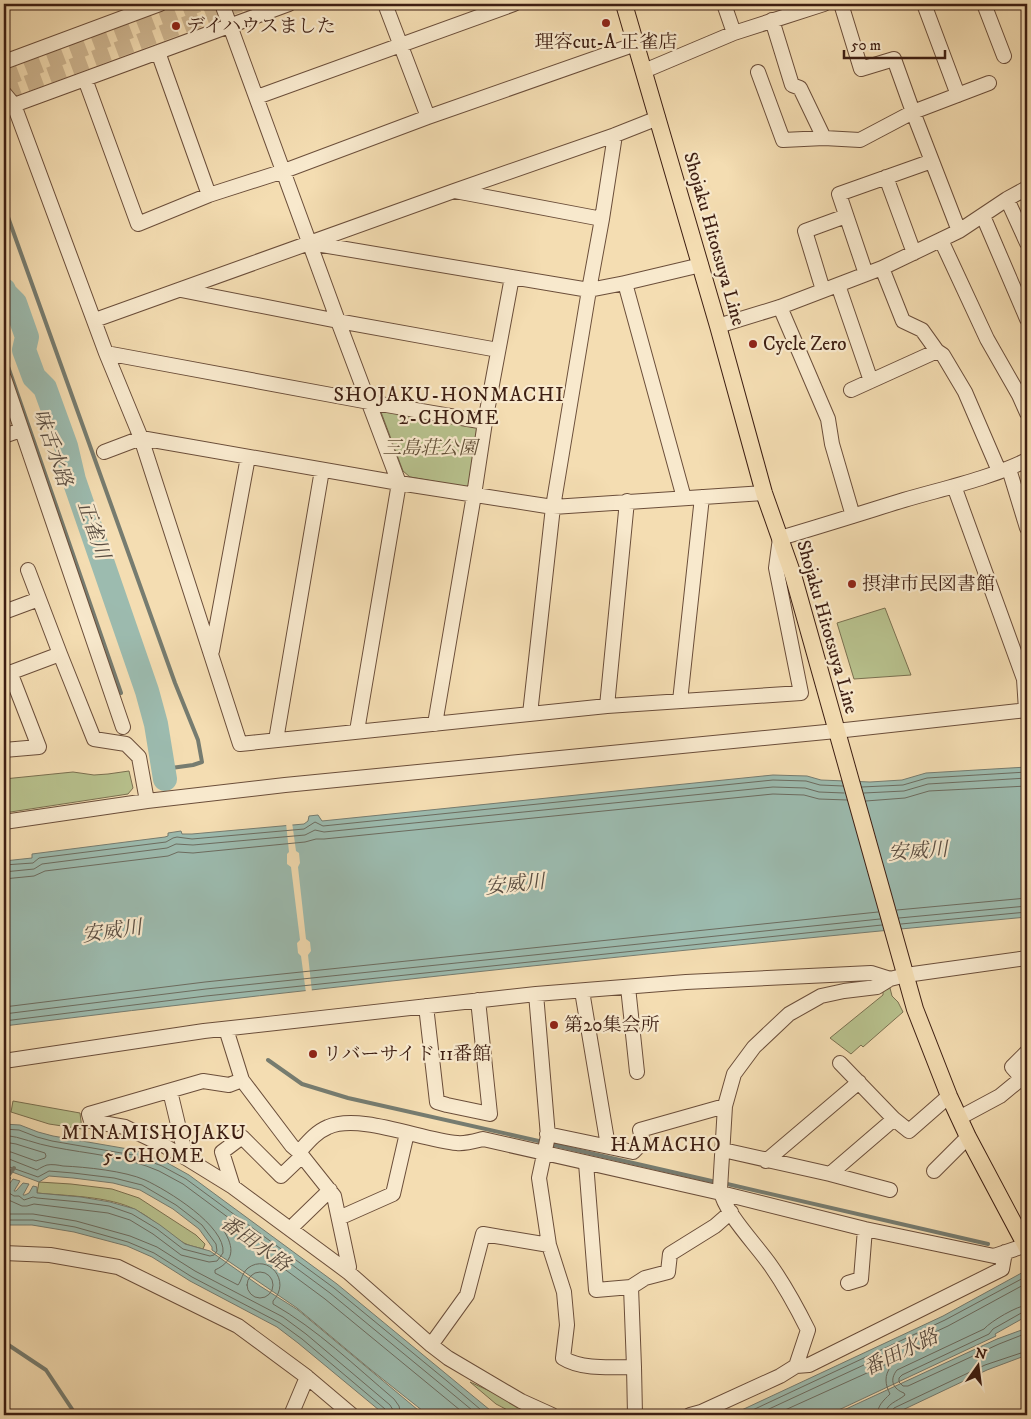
<svg xmlns="http://www.w3.org/2000/svg" width="1031" height="1419" font-family="'IM FELL DW Pica','Noto Serif JP',serif">
	<style>
		.green { fill: #b8c28e; stroke: #7a7050 }
		.water { fill: #9cbbaf; stroke: #767c70 }
		.pier { fill: #f4ddb2 }
		.lines { fill: none; stroke-linecap: round; stroke-linejoin: round }
		.shore { stroke: #6c6c60; stroke-width: 1 }
		.stream { stroke: #767c70; stroke-width: 4 }
		.river { stroke: #9cbbaf; stroke-width: 24 }
		.major-tunnel { stroke: #cfb792; stroke-width: 16; stroke-dasharray: 16 8; stroke-linecap: butt }
		.minor-casing { stroke: #6b4e3a; stroke-width: 16 }
		.major-casing { stroke: #3d1e12; stroke-width: 18 }
		.minor { stroke: #f8e9cd; stroke-width: 14 }
		.major { stroke: #f4ddb2; stroke-width: 16 }
		.poi-dot { fill: #8f2418; stroke: #f8e9cd; stroke-width: 2 }
		.labels { text-anchor: middle; dominant-baseline: central; stroke-width: 4.5; stroke-linejoin: round; paint-order: stroke }
		.poi-label { font-size: 19px; fill: #3d1e12; stroke: #f8e9cd; text-anchor: start }
		.street-label { font-size: 19px; fill: #3d1e12; stroke: #f8e9cd }
		.park-label { font-size: 19px; font-style: italic; fill: #624f37; stroke: #f8e9cd }
		.neighbourhood-label { font-size: 20px; letter-spacing: 1px; fill: #3d1e12; stroke: #f8e9cd }
		.water-label { font-size: 20px; font-style: italic; fill: #5a4d41; stroke: #f8e9cd }
	</style>
	<rect width="100%" height="100%" fill="#f4ddb2"/>
	<filter id="stains"><feTurbulence type="fractalNoise" baseFrequency=".004" numOctaves="4"/><feColorMatrix values="0 0 0 0 .2 0 0 0 0 .09 0 0 0 0 .02 0 0 0 .5 -.17"/></filter>
	<radialGradient id="worn" r=".72"><stop offset=".6" stop-color="#630" stop-opacity="0"/><stop offset="1" stop-color="#630" stop-opacity=".3"/></radialGradient>
	<!-- green -->
	<path class="green" d="M384 408 479 425 472 483 466 487 410 477 403 471 381 412Z
		M885 608 911 675 854 679 837 623Z
		M129 771 133 788 128 794 4 813V779L73 772 94 775 108 774Z
		M890 988 892 996 898 1002 903 1012 863 1047 861 1045 851 1054 830 1038 883 995V991Z
		M13 1101 80 1113 82 1129 49 1124 11 1112Z
		M39 1182 71 1184 112 1189 139 1198 196 1235 205 1244 203 1249C197 1247 189 1246 184 1243 167 1234 154 1219 136 1210 110 1196 66 1196 37 1193Z
		M470 1382 542 1415H517L496 1404Z"/>
	<!-- water -->
	<path class="water" d="M1027 767V917C686 949 344 984 4 1026V861L32 858V854L165 837 168 836V833L181 831 182 834H192L304 824 308 821 309 816 318 815 322 821 773 775 807 776 821 780 870 782 902 780 926 773Z
		M4 1124 20 1125 38 1132 53 1136 134 1150 164 1161 189 1175 337 1284 496 1415H428L370 1369 297 1308 212 1250V1247L199 1229 173 1209 140 1190 113 1183 73 1178 49 1176 39 1182 4 1169Z
		M6 1175 11 1178 5 1186V1187H7L13 1179 20 1181 14 1191H16L23 1183 29 1184 23 1195H25L29 1193 33 1186 37 1187V1193L81 1197 110 1202 135 1209 160 1225 185 1244 210 1251 260 1286 298 1310 424 1415H385L298 1343 277 1327 190 1281 152 1257 127 1246 74 1232 32 1225H4V1178Z
		M1027 1270V1316L995 1334 996 1336 828 1415H731L943 1316Z
		M1027 1328V1355L987 1370 892 1415H833L997 1339Z"/>
	<!-- pier -->
	<path class="pier" d="M292 822 296 851 299 853 300 863 298 867 306 939 310 942 311 951 308 955 312 992 306 993 301 956 298 953 297 943 300 940 291 867 287 864V854L289 852 286 823Z"/>
	<g class="lines">
		<!-- shore -->
		<path class="shore" d="M862 787 903 785 927 778 1027 772
			M864 793 904 791 928 784 1027 778
			M866 801 905 798 929 791 1027 786
			M4 865 33 863 39 858 166 842 173 838 177 837 192 839 304 829 315 822 323 826 773 780 806 781 820 785 843 786
			M4 872 34 869 42 864 167 848 176 844 193 845 305 835 315 830 324 832 773 787 805 788 819 792 844 793
			M4 879 34 876 45 871 168 856 178 852 193 853 305 842 316 839H324L773 794 804 795 819 799 847 800
			M897 910 1027 898
			M899 918 1027 906
			M901 924 1027 912
			M4 1007 205 982 878 912
			M4 1014 206 989 880 919
			M4 1021 206 996 882 925
			M4 1129 19 1130 37 1137 52 1141 133 1155 162 1166 186 1179 334 1288 447 1381 487 1415
			M4 1135C22 1137 35 1144 53 1147 88 1154 125 1156 159 1171 167 1175 175 1180 183 1184L330 1293 443 1386 478 1415
			M4 1142 16 1144 45 1153 46 1156 45 1158 36 1161 11 1152 4 1151
			M4 1159H9L37 1170C40 1168 44 1166 47 1165 52 1164 58 1165 63 1166 86 1167 125 1171 145 1180 167 1190 226 1226 223 1253L217 1261 209 1262 181 1255 153 1234 130 1220 108 1213 34 1204 27 1206H22L4 1198
			M4 1165 38 1177 49 1171 73 1173 114 1178 142 1185 176 1205 202 1225 216 1244 217 1251 214 1255 210 1256 183 1249 157 1229 132 1214 109 1206 80 1202 37 1198 33 1197 24 1200 19 1196H14L9 1193 4 1192
			M4 1214H33L76 1221 130 1236 157 1247 195 1271 283 1317 306 1334 390 1405 393 1410 394 1415
			M4 1220H33L75 1227 128 1242 154 1253 192 1277 280 1323 302 1339 385 1409 387 1415
			M247 1285a13 13 0 1 1 26 0a13 13 0 1 1-26 0Z
			M1027 1312H1023L993 1329 989 1334 902 1375 899 1378V1382L903 1386H908L999 1344 1027 1333
			M401 1415 399 1406 394 1399C355 1366 317 1329 273 1304V1301C292 1281 268 1253 248 1268 242 1273 242 1280 238 1285L215 1273V1270C237 1260 233 1244 222 1228V1226L225 1225 325 1299 466 1415
			M742 1415 945 1320 1027 1276
			M756 1415 948 1326 1027 1283
			M774 1415 889 1363 891 1366C884 1376 885 1384 890 1394 883 1401 878 1405 877 1415
			M885 1415C886 1403 897 1402 905 1395L904 1393C893 1389 889 1380 897 1370L984 1329C991 1321 1017 1306 1027 1305
			M891 1415 892 1411 894 1408 985 1365 1027 1351"/>
		<!-- stream -->
		<path class="stream" d="M4 206 175 683 198 740 202 762 193 765 164 769
			M4 355 121 693
			M268 1060 302 1084 348 1098 543 1142
			M550 1144 716 1182
			M4 1181 14 1168
			M723 1183 988 1244
			M4 1342 46 1370 76 1415"/>
		<!-- river -->
		<path class="river" d="M4 290 5 293 15 303 27 337 24 350 34 377 45 388 66 446 74 480 147 691 156 724 165 779"/>
		<!-- major-tunnel -->
		<path class="major-tunnel" d="M4 79 199 4
			M4 92 240 4"/>
		<!-- minor casing -->
		<g class="minor-casing">
			<path id="minor" d="M222 4 338 321 399 483 357 731
				M385 4 428 117
				M724 4 734 33
				M842 4V7L861 69 894 59 913 112 959 231
				M924 4 958 95
				M984 4 1004 56
				M772 20 792 85 800 88 824 138
				M158 52 209 195
				M4 62 160 4
				M644 71 734 33 824 4
				M758 72 783 140 824 138 860 140 913 112 989 83
				M85 79 138 224 209 195 284 171 428 117 636 44
				M4 93 14 105 106 353 141 438 240 744 607 706 801 693 776 568 780 538C821 526 862 513 904 500 945 488 988 479 1027 460
				M257 97 514 4
				M14 105 289 4
				M886 177 914 253
				M455 191 602 219
				M1007 199 1027 243
				M983 216 1027 319
				M941 240 987 339 1019 395 1027 413
				M310 243 589 290 625 283 701 265
				M882 268 903 321 922 330 937 351 943 355 965 392 999 471
				M866 274 839 194 932 161
				M625 283 684 498
				M838 285 871 381
				M181 290 338 321 498 350
				M823 290 805 231 846 216
				M780 307 828 419 832 444 853 516
				M95 320 454 191 615 135 658 118
				M718 326 780 307 882 268 959 231 1007 199 1027 188
				M106 353 369 402 485 422
				M4 378 123 727
				M851 390 937 351
				M4 436 21 430
				M104 452 141 438 399 483 553 507 764 493
				M1009 469 1027 528
				M954 486 1024 679 1026 710
				M28 570 60 654 94 739 126 744 139 757 147 801
				M4 612 39 599
				M212 651 248 457
				M4 675 60 654
				M680 701 702 497
				M607 706 627 501
				M530 714 553 507 589 290 602 219 615 135
				M435 724 474 495 485 422 512 277
				M276 740 322 470
				M4 750 39 747 10 672
				M4 822 147 801 285 785 836 731 1027 710
				M628 987 637 1072
				M582 991 608 1146
				M536 994 548 1136 539 1178 549 1245 564 1292 567 1325 563 1358C582 1370 612 1367 634 1367L635 1415
				M426 1006 437 1102 447 1105 490 1114 478 1000
				M226 1029 242 1080 292 1146 299 1152 334 1196 349 1267 348 1272 431 1345 448 1358 521 1401 552 1415
				M4 1061 204 1031 536 994 686 982 871 973 890 979 906 975 1027 958
				M840 1063 894 1119 909 1131 949 1096
				M242 1080 229 1085 203 1081 89 1114 91 1121 125 1127 163 1145 186 1158 233 1187 348 1272
				M1027 1084 1012 1067 1027 1052
				M170 1091 186 1158
				M959 1118 1000 1096 1022 1078
				M547 1134 633 1152 643 1142 640 1130 725 1106
				M723 1150 830 1174 890 1190
				M299 1152C308 1142 316 1132 328 1127 359 1113 422 1140 457 1143 465 1144 475 1141 483 1139L721 1193 865 1229 994 1256 1027 1245
				M766 1161 859 1082
				M586 1163 596 1290 631 1287 645 1278 668 1272 670 1254 715 1226 731 1212
				M934 1171 968 1137
				M830 1174 894 1119
				M233 1187 222 1152 242 1137 281 1176 302 1156
				M339 1218 393 1194 407 1133
				M295 1224 330 1190
				M4 1253 50 1255 118 1267 238 1326 307 1377 352 1415
				M848 1283 861 1279 865 1229
				M631 1287 634 1367
				M431 1345 467 1295 483 1234 549 1245
				M796 1366 809 1365 1002 1269 1005 1252
				M291 1415 307 1377
				M690 1415 701 1412 780 1376 796 1366 808 1330C797 1308 785 1286 771 1266 756 1244 725 1214 720 1189L725 1106 734 1074 754 1047 789 1014 821 996 844 991 877 987 890 979"/>
		</g>
		<!-- major casing -->
		<g class="major-casing">
			<path id="major" d="M624 4 718 326 764 493 793 575 915 1009 949 1096 968 1137 1027 1248"/>
		</g>
		<!-- minor -->
		<use href="#minor" class="minor"/>
		<!-- major -->
		<use href="#major" class="major"/>
	</g>
	<!-- markers -->
	<g class="poi-dot">
		<circle cx="606" cy="23" r="5"/>
		<circle cx="176" cy="26" r="5"/>
		<circle cx="753" cy="344" r="5"/>
		<circle cx="852" cy="584" r="5"/>
		<circle cx="554" cy="1025" r="5"/>
		<circle cx="313" cy="1054" r="5"/>
	</g>
	<g class="labels">
		<!-- poi labels -->
		<g class="poi-label">
			<text x="186" y="26">デイハウスました</text>
			<text x="606" y="42" text-anchor="middle">理容cut-A 正雀店</text>
			<text x="763" y="344">Cycle Zero</text>
			<text x="862" y="584">摂津市民図書館</text>
			<text x="564" y="1025">第20集会所</text>
			<text x="323" y="1054">リバーサイド 11番館</text>
		</g>
		<!-- street labels -->
		<g class="street-label">
			<text transform="translate(714 239) rotate(74)">Shojaku Hitotsuya Line</text>
			<text transform="translate(827 627) rotate(74)">Shojaku Hitotsuya Line</text>
		</g>
		<!-- park labels -->
		<g class="park-label">
			<text x="430" y="448">三島荘公園</text>
		</g>
		<!-- neighbourhood labels -->
		<g class="neighbourhood-label">
			<text x="449" y="395">SHOJAKU-HONMACHI<tspan x="449" dy="23">2-CHOME</tspan></text>
			<text x="154" y="1133">MINAMISHOJAKU<tspan x="154" dy="23">5-CHOME</tspan></text>
			<text x="666" y="1145">HAMACHO</text>
		</g>
		<!-- water labels -->
		<g class="water-label">
			<text transform="translate(52 448) rotate(71)">味舌水路</text>
			<text transform="translate(93 530) rotate(71)">正雀川</text>
			<text transform="translate(918 852) rotate(-4)">安威川</text>
			<text transform="translate(515 885) rotate(-6)">安威川</text>
			<text transform="translate(112 932) rotate(-8)">安威川</text>
			<text transform="translate(255 1244) rotate(36)">番田水路</text>
			<text transform="translate(901 1353) rotate(-26)">番田水路</text>
		</g>
	</g>
	<!-- margin -->
	<rect width="1031" height="1419" fill="none" stroke="#f4ddb2" stroke-width="20"/>
	<rect x="5" y="5" width="1021" height="1409" fill="none" stroke="#3d1e12" stroke-width="2.5"/>
	<rect x="10" y="10" width="1011" height="1399" fill="none" stroke="#3d1e12"/>
	<!-- north arrow -->
	<g transform="translate(978 1366) rotate(14)" stroke="#f8e9cd" stroke-width="4" paint-order="stroke">
	<path d="M0-4L9 19L0 12L-9 19Z" fill="#3d1e12"/>
	<text y="-8" font-size="14" font-weight="bold" text-anchor="middle" fill="#3d1e12">N</text>
	</g>
	<!-- scale -->
	<path d="M844 50v8h101v-8" fill="none" stroke="#3d1e12" stroke-width="2.5"/>
	<text x="851" y="50" font-size="15" fill="#3d1e12" stroke="#f8e9cd" stroke-width="4" paint-order="stroke">50 m</text>
	<rect width="100%" height="100%" filter="url(#stains)"/>
	<rect width="100%" height="100%" fill="url(#worn)"/>
</svg>
